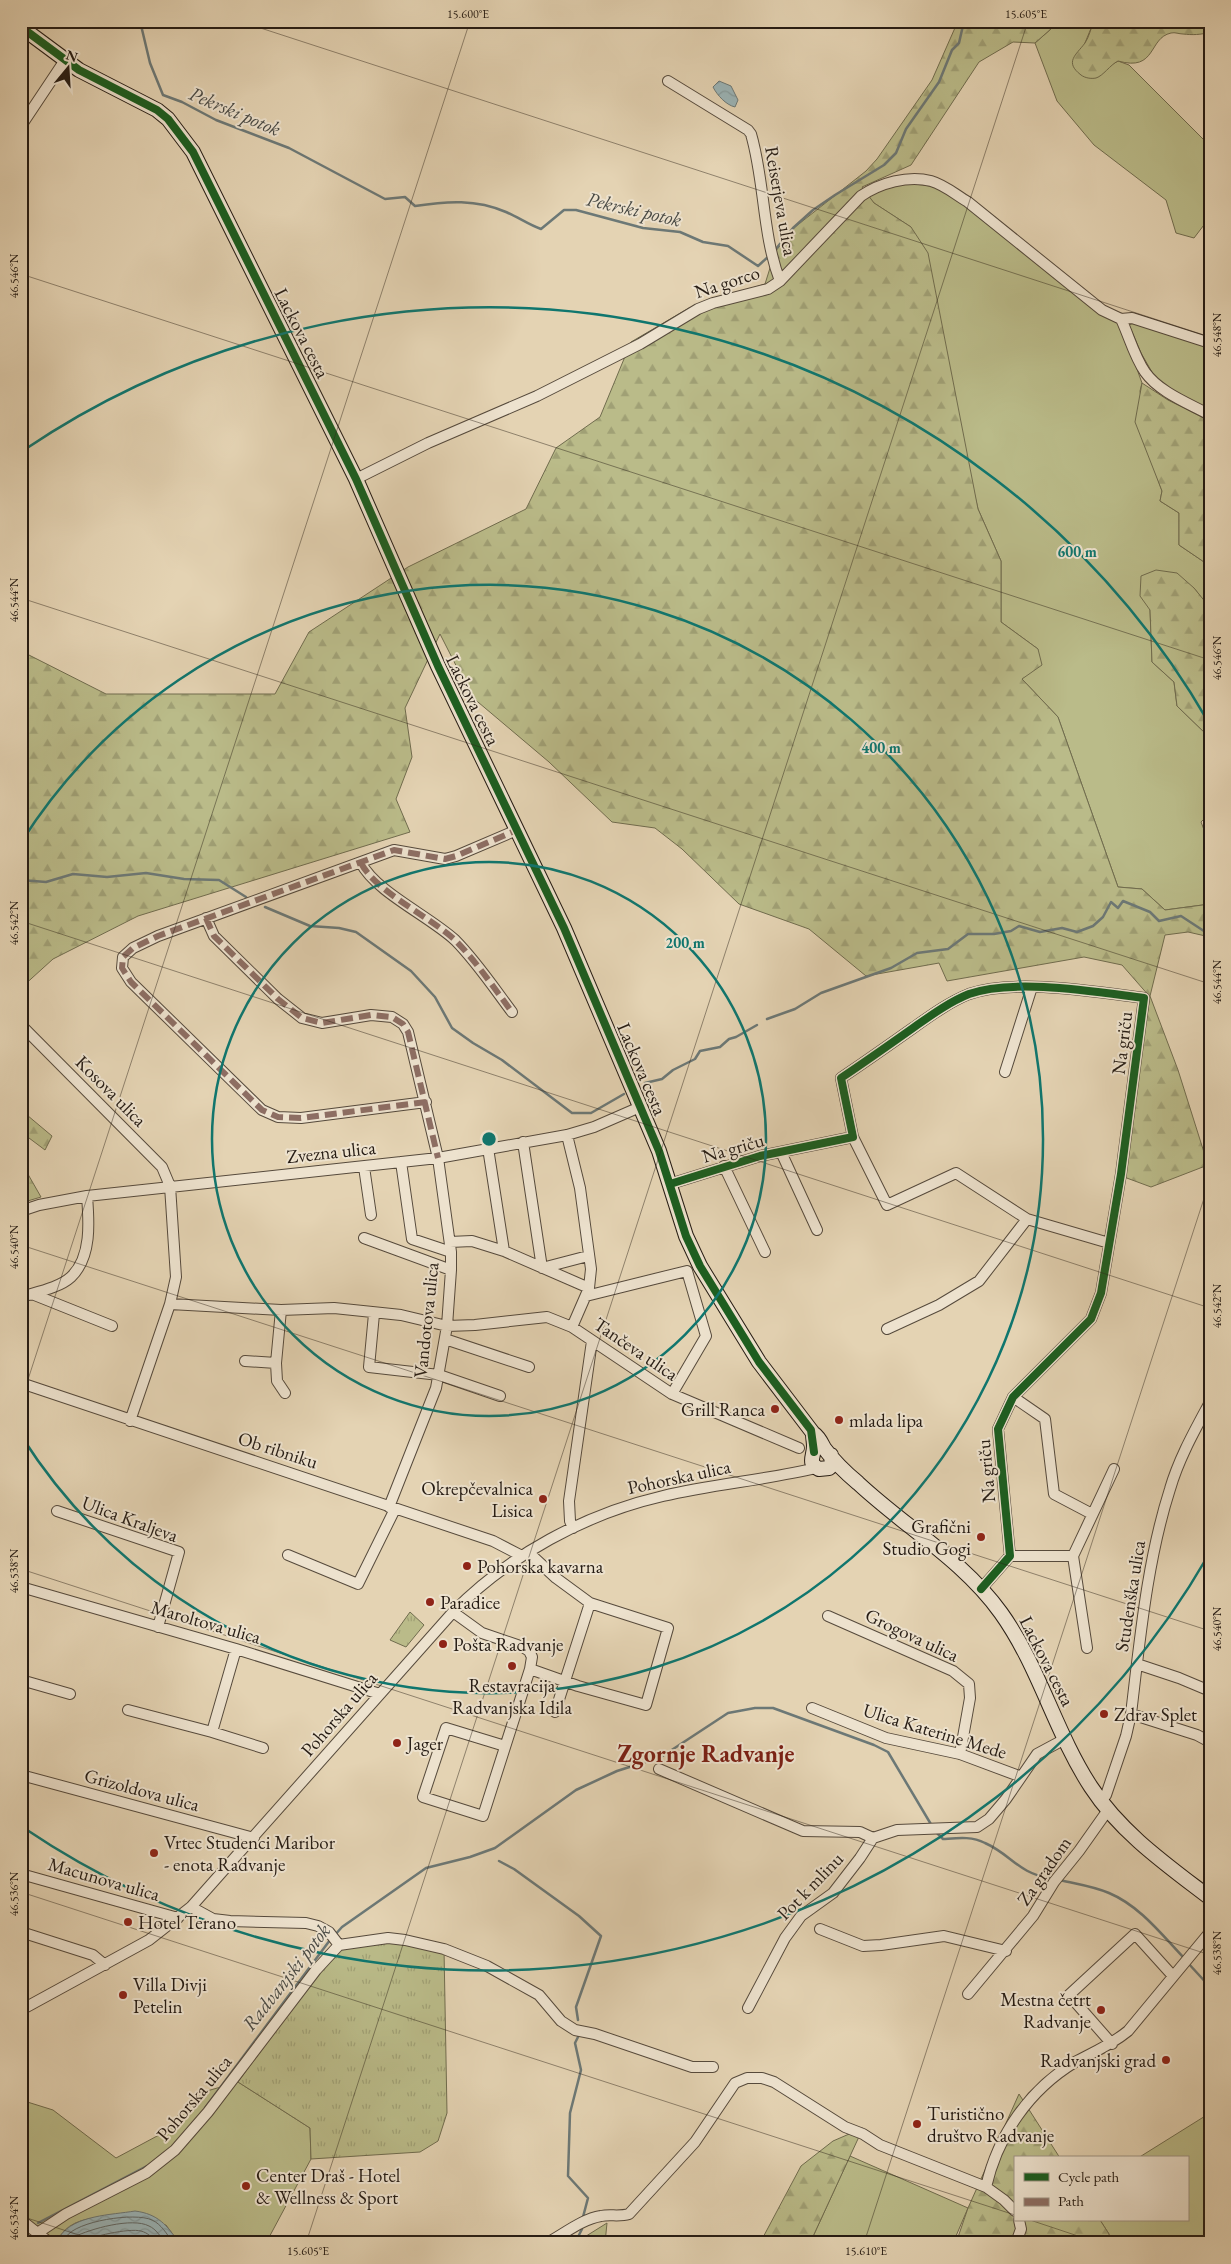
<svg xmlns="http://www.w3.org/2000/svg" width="1231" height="2264" font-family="'EB Garamond',serif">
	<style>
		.green { fill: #babb89; stroke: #706c4e }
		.forest { fill: url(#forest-firs); stroke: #706c4e }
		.park { fill: url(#park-tufts); stroke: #706c4e }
		.water { fill: url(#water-waves); stroke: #6c7876 }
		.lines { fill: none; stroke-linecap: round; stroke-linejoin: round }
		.shore { stroke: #606866; stroke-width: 1 }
		.stream { stroke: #6c7876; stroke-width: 2.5 }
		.street-casing { stroke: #564a3c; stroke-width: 12 }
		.secondary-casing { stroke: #261c14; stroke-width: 16 }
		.street { stroke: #ede2ce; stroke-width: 10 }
		.secondary { stroke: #ede2ce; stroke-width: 14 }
		.quiet { stroke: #8d6e63; stroke-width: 6; stroke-dasharray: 12 6; stroke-linecap: butt }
		.cycleway-casing { stroke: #ede2ce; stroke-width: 11 }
		.cycleway { stroke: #1b5e20; stroke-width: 8 }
		.ticks { fill: none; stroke: #261c14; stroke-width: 1; stroke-opacity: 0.45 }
		.ring { fill: none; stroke: #0f766e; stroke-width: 2.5 }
		.poi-dot { fill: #8f2418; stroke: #ede2ce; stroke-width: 2 }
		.labels { text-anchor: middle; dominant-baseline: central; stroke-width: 4; stroke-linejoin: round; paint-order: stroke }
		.street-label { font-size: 19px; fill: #261c14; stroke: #ede2ce }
		.poi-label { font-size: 19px; fill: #261c14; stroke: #ede2ce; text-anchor: start }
		.water-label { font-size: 20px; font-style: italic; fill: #494a45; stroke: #ede2ce }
		.district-label { font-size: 24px; font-weight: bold; fill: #7a1f14; stroke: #ede2ce }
		.centre { fill: #0f766e; stroke: #ede2ce; stroke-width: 2.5 }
		.ring-label { font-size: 15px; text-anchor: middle; font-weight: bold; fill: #0f766e; stroke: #ede2ce; stroke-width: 4; stroke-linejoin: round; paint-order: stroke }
		.neatline { fill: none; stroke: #261c14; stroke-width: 2 }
		.ticks-label { font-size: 12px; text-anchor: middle; fill: #261c14 }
	</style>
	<defs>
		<pattern id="forest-firs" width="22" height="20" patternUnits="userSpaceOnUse" patternTransform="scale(1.25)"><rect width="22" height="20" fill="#babb89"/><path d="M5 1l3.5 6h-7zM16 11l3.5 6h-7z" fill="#a0a075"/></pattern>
		<pattern id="park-tufts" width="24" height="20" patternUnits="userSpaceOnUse" patternTransform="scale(1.25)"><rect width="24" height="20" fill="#babb89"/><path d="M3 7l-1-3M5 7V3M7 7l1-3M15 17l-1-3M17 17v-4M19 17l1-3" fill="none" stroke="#a0a075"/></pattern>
		<pattern id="water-waves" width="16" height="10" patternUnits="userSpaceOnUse" patternTransform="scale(1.25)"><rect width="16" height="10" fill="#9bb5b8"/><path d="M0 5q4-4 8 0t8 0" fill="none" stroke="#859b9d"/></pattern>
	</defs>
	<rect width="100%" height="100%" fill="#e4d3b3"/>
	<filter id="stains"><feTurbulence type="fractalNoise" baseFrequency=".004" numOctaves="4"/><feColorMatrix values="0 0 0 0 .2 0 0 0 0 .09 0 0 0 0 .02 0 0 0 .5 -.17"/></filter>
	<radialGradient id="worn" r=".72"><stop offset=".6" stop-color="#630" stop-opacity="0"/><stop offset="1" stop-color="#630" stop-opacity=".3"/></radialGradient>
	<!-- green -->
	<path class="green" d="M1060 21H1094L1085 43 1098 77 1109 66 1118 61 1129 65 1210 146V217L1194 238 1176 233 1166 200 1094 145 1057 101 1035 43Z
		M909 184C937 185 943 189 966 205L1099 313 1121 325 1142 383 1140 391 1150 457 1162 491 1160 501 1179 513V545L1210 566V604L1207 605 1194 588 1150 609 1152 662 1174 682 1177 706 1205 733V761L1210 767V813L1201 822 1210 845 1206 870 1210 881V904L1165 910 1142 889 1118 887 1058 717 1022 679 1038 649 1001 622V561L978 509 911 227 874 203 867 195 888 186Z
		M1134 323 1210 348V421L1168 400 1141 353 1129 325Z
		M238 2082 310 2128 311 2159 266 2243H179L166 2225C135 2222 81 2205 60 2236L62 2243H21V2100L53 2110 116 2158 159 2135 200 2093Z
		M1210 2113V2243H1108L1109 2234 1100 2220H1187V2158H1138Z
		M850 2156 968 2208 953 2243H810Z"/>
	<!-- forest -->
	<path class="forest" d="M958 21H1060L1035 43 1013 42 979 62 911 165 862 187 874 203 911 227 928 253 978 509 1001 561V622L1038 649 1042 665 1022 679 1058 717 1118 887 1142 889 1165 910 1210 904V937L1188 932 1165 935 1150 996 1178 1070 1208 1165 1151 1187 1124 1177 1133 1101 1150 997 1122 965 1084 957 947 981 939 963 866 976 809 929 739 904 682 849 655 828 612 822 549 762 472 697 440 634 405 708 412 757 396 799 410 832 138 916 53 959 21 988V651L106 694H275L309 632 408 567 526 509 556 448 600 417 631 342 689 308 765 284 775 252 795 227 866 171 877 159 932 80Z
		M1094 21H1210V32C1201 35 1192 35 1183 34 1179 34 1175 32 1171 33 1148 38 1157 72 1118 61 1110 65 1103 76 1096 78 1091 79 1085 78 1081 75 1064 62 1076 55 1085 43 1089 37 1091 28 1094 21Z
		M1142 383 1168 400 1210 421V566L1179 545V513L1160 501 1162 491 1135 422Z
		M1156 570 1177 573 1194 588 1207 604H1210V767L1205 761V733L1177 706 1174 682 1152 662 1150 610 1140 596 1141 576Z
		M21 1110 52 1136 45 1150 21 1132Z
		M21 1162 41 1197 21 1203Z
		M1019 2094 1060 2158H1015V2220H1100L1109 2234 1108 2243H956L968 2208Z
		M863 2128 810 2243H760L801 2166 833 2141Z
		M607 2223 605 2243H575Z"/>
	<!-- park -->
	<path class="park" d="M410 1612 424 1625 406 1647 390 1640Z
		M388 1938 444 1949 447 2113 438 2141 420 2152 311 2159 310 2128 238 2082 339 1945Z"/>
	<!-- water -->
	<path class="water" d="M719 81 731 86 738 100 735 107C726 105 717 95 713 87Z
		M135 2211C158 2214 167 2225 179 2243H62L60 2236C75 2215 111 2215 135 2211Z"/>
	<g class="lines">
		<!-- shore -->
		<path class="shore" d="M66 2243V2237C76 2221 135 2212 152 2220 161 2224 167 2234 173 2243
			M72 2243 74 2237C90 2229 132 2217 149 2226 156 2229 161 2237 165 2243
			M80 2243C91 2236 129 2228 141 2231 148 2233 152 2237 156 2243"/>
		<!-- stream -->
		<path class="stream" d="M140 21 150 63 163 95 182 102 216 120 289 148 385 199 405 197 415 206C447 201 476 199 506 212 518 217 529 225 541 229L564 210H576L643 228 680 232 703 242 728 246 758 266 769 256
			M775 250 793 228 813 210 835 195 884 165 896 153 906 129 939 82 952 50 959 43 964 21
			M21 880 46 882 73 874 107 877 146 873 184 879 219 880 246 897
			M265 907 310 926 339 928 356 932 411 971 435 997 452 1028 473 1043 502 1060 572 1113H591L624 1094
			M767 1019 795 1009 821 993 891 968 917 953 948 949 968 934H994L1011 931 1019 926 1040 932 1062 928 1077 932 1093 926 1103 917 1111 902 1118 908 1123 901 1150 912 1159 921 1181 916 1210 935
			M645 1083 662 1079 673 1070 695 1059 700 1051 720 1047 729 1039 736 1037 757 1025
			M935 1831 943 1839C958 1838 971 1836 985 1843 1012 1855 1017 1873 1052 1879
			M499 1861 514 1869 579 1916 601 1936 576 2007 578 2020
			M1060 1880C1076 1884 1093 1886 1109 1893 1140 1906 1162 1935 1185 1959
			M334 1936 342 1927 426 1868 470 1857 495 1848 576 1790 617 1771 661 1757 728 1713 755 1708H773L874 1745 888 1752 932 1826
			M1188 1963 1210 1987
			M579 2035 575 2043 581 2070 570 2113 568 2176 588 2198 583 2217
			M205 2108 330 1940
			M38 2223 147 2166
			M575 2243 582 2229"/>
		<!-- street casing -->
		<g class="street-casing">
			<path id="street" d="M668 81 748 130 751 134C765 182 762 234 780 281
				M21 126 65 60
				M1121 319 1132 318 1210 343
				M356 479 428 443 537 396 640 344 698 309 713 303 768 289 780 281 861 196C880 183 908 175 931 181 945 185 956 195 968 202L1102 310 1121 319C1129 336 1134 356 1145 372 1159 392 1188 403 1210 415
				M361 863C376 892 429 916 455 940 476 961 494 988 512 1012
				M206 918 214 936 278 999 302 1018 322 1023 371 1015 392 1017 403 1024 408 1032 438 1158 451 1252V1270L447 1326 436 1388 389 1507
				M21 1025 162 1167 170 1186 176 1277 170 1304 130 1421
				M1005 1072 1032 987
				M426 1102 301 1118 278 1117 262 1110 131 982 122 968 123 957 133 948 158 936 394 850 445 859 456 856 517 830
				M567 1135 580 1188 591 1269 589 1288 572 1327
				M853 1137 887 1205 956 1173 1027 1219 1109 1243
				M523 1142 542 1268 588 1256
				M488 1148 504 1251
				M781 1152 817 1230
				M401 1162 412 1239 451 1252
				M724 1166 765 1252
				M364 1167 371 1215
				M670 1184 760 1156 853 1137 841 1078C865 1062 889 1045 913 1028 930 1016 949 1002 969 994 1014 978 1096 992 1144 998L1121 1174 1101 1293 1091 1319 1013 1397 998 1429 1010 1556 981 1589
				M21 1211 39 1205 87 1196 438 1158 567 1135 594 1127 640 1107
				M364 1238 451 1270
				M450 1242 472 1241 504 1251 589 1288
				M32 1294 112 1326
				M586 1296 687 1271 706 1336 672 1394
				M21 1297C37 1292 59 1288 71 1277 92 1257 89 1221 87 1196
				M170 1304 281 1310 334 1308 401 1315 447 1326 475 1325 547 1317 572 1327 672 1394 799 1448
				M281 1310 276 1363 277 1381 285 1393
				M374 1314 369 1367 439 1375 500 1396
				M887 1329 939 1305 979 1281 1027 1219
				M445 1339 529 1367
				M245 1361 276 1363
				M21 1383 493 1541 522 1556
				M1013 1397 1045 1419 1054 1494 1092 1514
				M57 1511 179 1552 158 1627
				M573 1528 570 1521 569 1501 592 1341
				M528 1552 556 1578 590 1603 668 1628 646 1705 578 1686 530 1669
				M288 1555 358 1584 395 1509
				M1010 1556H1073
				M21 1587 236 1649 380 1694
				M453 1612 482 1633 523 1647 529 1651 532 1657 530 1669 483 1816 423 1797 446 1728 505 1746
				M828 1616 953 1671 969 1684 970 1698 960 1754
				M1087 1648 1073 1556 1114 1469
				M1137 1664 1179 1678 1210 1691
				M21 1680 70 1694
				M812 1708 886 1738 960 1754 1019 1776
				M128 1710 212 1732 263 1748
				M555 1712 590 1603
				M1131 1714 1197 1735 1210 1742
				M212 1732 236 1649
				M659 1769 803 1831 860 1832 873 1838
				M21 1775 254 1838
				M1101 1801 1106 1795 1126 1736 1131 1714C1140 1639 1147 1561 1170 1489 1179 1458 1195 1430 1210 1402
				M21 1874 178 1918
				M820 1929 863 1946 881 1945 944 1936 1006 1951
				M21 1932 93 1955 105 1965
				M339 1945 388 1938 405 1940 444 1949 487 1966 539 1995 561 2021 575 2030 595 2034 692 2067H713
				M968 1994 1033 1916 1054 1882 1079 1851 1108 1810
				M748 2008 785 1938 801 1916 833 1893 860 1858 873 1838 897 1830 977 1827 989 1819 1006 1799 1037 1754 1065 1739
				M21 2010 149 1940 191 1907 453 1612C509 1555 585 1514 663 1496 713 1484 766 1480 816 1468
				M1112 2044 1069 1995 1135 1934 1172 1975
				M986 2187C998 2135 1029 2090 1075 2062 1094 2052 1111 2045 1128 2031L1210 1932
				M21 2220 50 2243
				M39 2232 66 2214 146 2173 175 2150 208 2112 316 1970 339 1945 329 1932 318 1926 306 1923 230 1921 213 1919 191 1907
				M547 2243C564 2234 582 2219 601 2216 610 2214 619 2217 629 2214L695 2142 735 2083 747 2078H762L774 2082 845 2127 863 2134 880 2145 986 2187 1004 2200 1015 2211
				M1016 2243 1021 2229 1019 2220"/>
		</g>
		<!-- secondary casing -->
		<g class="secondary-casing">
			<path id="secondary" d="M21 27 79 70 157 110 168 119 193 152 356 479 438 666 564 928 659 1151 686 1236 700 1266 759 1362 813 1433C813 1438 814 1442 814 1446 814 1457 807 1463 819 1469L829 1468 832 1465 831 1455
				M813 1433C819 1437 821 1442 824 1448 833 1460 846 1473 858 1483 905 1527 963 1560 1001 1613 1039 1666 1055 1732 1091 1787 1121 1833 1167 1865 1210 1898"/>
		</g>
		<!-- street -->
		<use href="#street" class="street"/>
		<!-- secondary -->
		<use href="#secondary" class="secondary"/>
		<!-- quiet -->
		<path class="quiet" d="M361 863C376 892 429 916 455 940 476 961 494 988 512 1012
			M206 918 214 936 278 999 302 1018 322 1023 371 1015 392 1017 403 1024 408 1032 438 1158
			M426 1102 301 1118 278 1117 262 1110 131 982 122 968 123 957 133 948 158 936 394 850 445 859 456 856 517 830"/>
		<!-- cycleway casing -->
		<g class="cycleway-casing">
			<path id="cycleway" d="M21 27 79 70 157 110 168 119 193 152 356 479 438 666 564 928 659 1151 686 1236 700 1266 759 1362 811 1430 814 1452
				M670 1184 760 1156 853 1137 841 1078C865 1062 889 1045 913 1028 930 1016 949 1002 969 994 1014 978 1096 992 1144 998L1121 1174 1101 1293 1091 1319 1013 1397 998 1429 1010 1556 981 1589"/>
		</g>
		<!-- cycleway -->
		<use href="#cycleway" class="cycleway"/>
	</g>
	<!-- ticks -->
	<path class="ticks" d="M239 21 1210 337M21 274 1210 660M21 598 1210 984M21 921 1210 1308M21 1245 1210 1631M21 1401 470 21M21 1569 1210 1955M21 1892 1015 2215M21 2216 103 2243M1030 2220 1099 2243M306 2243 1028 21M864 2243 1210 1180"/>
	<!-- distance rings -->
	<g class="ring">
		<circle cx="489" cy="1139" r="277"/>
		<path d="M22 841A554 554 0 1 1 22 1437"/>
		<path d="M1209 1554A831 831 0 0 1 24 1828M24 450A831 831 0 0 1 1209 723"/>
	</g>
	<!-- markers -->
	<g class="poi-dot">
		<circle cx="775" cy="1409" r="5"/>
		<circle cx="839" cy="1420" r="5"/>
		<circle cx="543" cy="1499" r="5"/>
		<circle cx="981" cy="1537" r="5"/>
		<circle cx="467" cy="1566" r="5"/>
		<circle cx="430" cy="1602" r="5"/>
		<circle cx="443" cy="1644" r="5"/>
		<circle cx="512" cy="1666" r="5"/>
		<circle cx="1104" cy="1714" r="5"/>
		<circle cx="397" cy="1743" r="5"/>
		<circle cx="154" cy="1853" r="5"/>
		<circle cx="128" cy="1922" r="5"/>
		<circle cx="123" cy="1995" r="5"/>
		<circle cx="1101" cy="2010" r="5"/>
		<circle cx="1166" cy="2060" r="5"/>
		<circle cx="917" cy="2124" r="5"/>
		<circle cx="246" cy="2186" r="5"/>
	</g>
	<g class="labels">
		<!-- street labels -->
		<g class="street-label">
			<text transform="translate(781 201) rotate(80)">Reiserjeva ulica</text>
			<text transform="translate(727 282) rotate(-18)">Na gorco</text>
			<text transform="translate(302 333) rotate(63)">Lackova cesta</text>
			<text transform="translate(473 700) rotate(64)">Lackova cesta</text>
			<text transform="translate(1122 1043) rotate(-83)">Na griču</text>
			<text transform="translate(642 1069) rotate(67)">Lackova cesta</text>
			<text transform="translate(111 1091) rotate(45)">Kosova ulica</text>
			<text transform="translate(733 1148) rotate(-16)">Na griču</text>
			<text transform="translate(331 1152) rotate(-6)">Zvezna ulica</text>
			<text transform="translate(426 1320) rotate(-84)">Vandotova ulica</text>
			<text transform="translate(636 1349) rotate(34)">Tančeva ulica</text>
			<text transform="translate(278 1450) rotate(18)">Ob ribniku</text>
			<text transform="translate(986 1471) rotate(-95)">Na griču</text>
			<text transform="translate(679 1477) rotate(-12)">Pohorska ulica</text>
			<text transform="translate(130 1519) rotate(20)">Ulica Kraljeva</text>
			<text transform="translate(1130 1596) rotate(-81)">Studenška ulica</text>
			<text transform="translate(206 1622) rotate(16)">Maroltova ulica</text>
			<text transform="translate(912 1635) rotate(25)">Grogova ulica</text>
			<text transform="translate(1047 1661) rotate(63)">Lackova cesta</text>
			<text transform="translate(339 1714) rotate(-49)">Pohorska ulica</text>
			<text transform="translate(935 1731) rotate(17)">Ulica Katerine Mede</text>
			<text transform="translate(142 1790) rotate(15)">Grizoldova ulica</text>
			<text transform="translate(1044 1871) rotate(-55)">Za gradom</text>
			<text transform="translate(104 1879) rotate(16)">Macunova ulica</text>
			<text transform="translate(810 1886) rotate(-46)">Pot k mlinu</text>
			<text transform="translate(194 2098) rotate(-50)">Pohorska ulica</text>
		</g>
		<!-- poi labels -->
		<g class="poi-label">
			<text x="765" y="1409" text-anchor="end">Grill Ranca</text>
			<text x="849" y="1420">mlada lipa</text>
			<text x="533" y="1488" text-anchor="end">Okrepčevalnica<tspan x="533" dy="22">Lisica</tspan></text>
			<text x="971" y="1526" text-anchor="end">Grafični<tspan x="971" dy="22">Studio Gogi</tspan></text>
			<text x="477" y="1566">Pohorska kavarna</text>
			<text x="440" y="1602">Paradice</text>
			<text x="453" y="1644">Pošta Radvanje</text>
			<text x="512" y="1685" text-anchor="middle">Restavracija<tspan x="512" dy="22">Radvanjska Idila</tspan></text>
			<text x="1114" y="1714">Zdrav Splet</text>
			<text x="407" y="1743">Jager</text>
			<text x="164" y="1842">Vrtec Studenci Maribor<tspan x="164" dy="22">- enota Radvanje</tspan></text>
			<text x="138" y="1922">Hotel Terano</text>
			<text x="133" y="1984">Villa Divji<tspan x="133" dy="22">Petelin</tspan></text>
			<text x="1091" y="1999" text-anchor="end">Mestna četrt<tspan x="1091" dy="22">Radvanje</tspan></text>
			<text x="1156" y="2060" text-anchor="end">Radvanjski grad</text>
			<text x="927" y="2113">Turistično<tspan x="927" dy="22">društvo Radvanje</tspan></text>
			<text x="256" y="2175">Center Draš - Hotel<tspan x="256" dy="22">&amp; Wellness &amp; Sport</tspan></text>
		</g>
		<!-- water labels -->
		<g class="water-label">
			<text transform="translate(235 111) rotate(23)">Pekrski potok</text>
			<text transform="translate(634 209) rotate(13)">Pekrski potok</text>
			<text transform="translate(286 1977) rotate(-52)">Radvanjski potok</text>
		</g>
		<!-- district labels -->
		<g class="district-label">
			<text x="706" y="1753">Zgornje Radvanje</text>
		</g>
	</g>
	<circle cx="489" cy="1139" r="8" class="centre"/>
	<g class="ring-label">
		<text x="1077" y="557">600 m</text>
		<text x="881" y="753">400 m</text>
		<text x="685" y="948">200 m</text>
	</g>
	<!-- margin -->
	<rect width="1231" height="2264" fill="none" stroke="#e4d3b3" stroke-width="55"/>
	<!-- legend -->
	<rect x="1014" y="2156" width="175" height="65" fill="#ede2ce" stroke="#9d9384"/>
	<rect x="1024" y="2173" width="25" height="8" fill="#1b5e20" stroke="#9d9384"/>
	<text x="1058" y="2182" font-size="15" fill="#261c14">Cycle path</text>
	<rect x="1024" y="2198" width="25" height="8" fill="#8d6e63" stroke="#9d9384"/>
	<text x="1058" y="2206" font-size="15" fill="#261c14">Path</text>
	<!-- north arrow -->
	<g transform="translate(68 68) rotate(18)" stroke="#ede2ce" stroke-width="4" paint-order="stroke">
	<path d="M0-4L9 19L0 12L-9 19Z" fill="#261c14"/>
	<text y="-8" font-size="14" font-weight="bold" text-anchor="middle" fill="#261c14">N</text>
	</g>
	<rect x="28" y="28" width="1176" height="2208" class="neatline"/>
	<g class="ticks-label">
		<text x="468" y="18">15.600°E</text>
		<text x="1026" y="18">15.605°E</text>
		<text transform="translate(14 276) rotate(-90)" y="4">46.546°N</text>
		<text transform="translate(1217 335) rotate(-90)" y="4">46.548°N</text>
		<text transform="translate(14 600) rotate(-90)" y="4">46.544°N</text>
		<text transform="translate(1217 658) rotate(-90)" y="4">46.546°N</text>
		<text transform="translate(14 923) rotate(-90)" y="4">46.542°N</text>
		<text transform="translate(1217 982) rotate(-90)" y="4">46.544°N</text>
		<text transform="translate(14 1247) rotate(-90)" y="4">46.540°N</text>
		<text transform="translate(1217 1306) rotate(-90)" y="4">46.542°N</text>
		<text transform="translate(14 1571) rotate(-90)" y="4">46.538°N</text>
		<text transform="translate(1217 1629) rotate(-90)" y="4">46.540°N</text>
		<text transform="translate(14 1894) rotate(-90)" y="4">46.536°N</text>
		<text transform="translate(1217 1953) rotate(-90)" y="4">46.538°N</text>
		<text transform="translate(14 2218) rotate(-90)" y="4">46.534°N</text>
		<text x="308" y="2255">15.605°E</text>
		<text x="866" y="2255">15.610°E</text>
	</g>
	<rect width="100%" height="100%" filter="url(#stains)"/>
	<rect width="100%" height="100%" fill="url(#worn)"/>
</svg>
